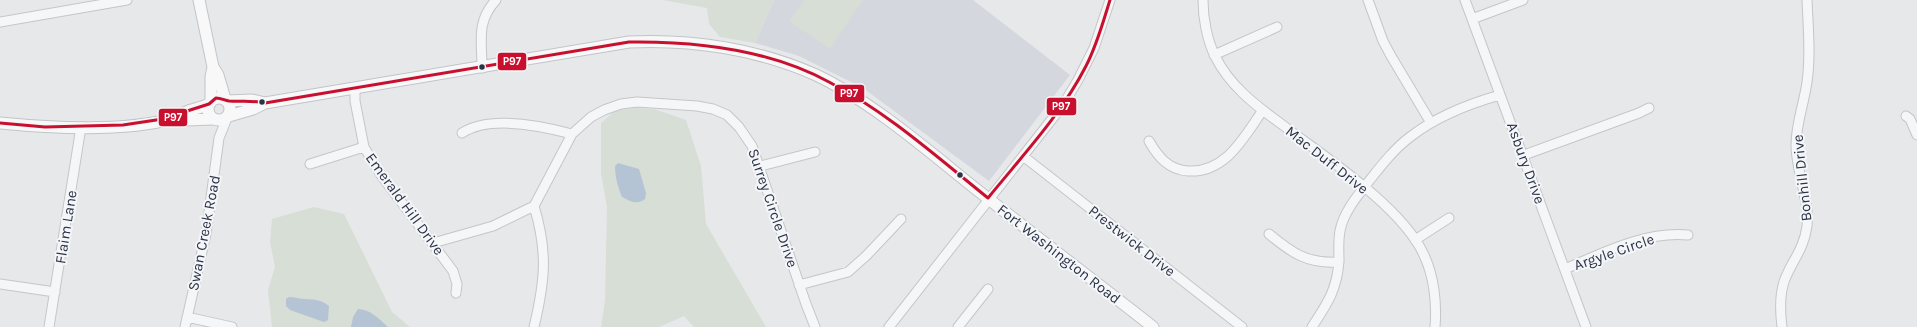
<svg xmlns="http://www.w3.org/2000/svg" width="1917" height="327" font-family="Karla,sans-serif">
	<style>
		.built { fill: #d4d7dd }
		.green { fill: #d6ded6 }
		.water { fill: #b4c4d5 }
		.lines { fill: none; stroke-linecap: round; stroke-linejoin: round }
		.minor-casing { stroke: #c4c6c8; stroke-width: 11 }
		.major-casing { stroke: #c2c5c8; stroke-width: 13 }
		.minor { stroke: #f5f6f7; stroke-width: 9 }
		.major { stroke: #f8f8f8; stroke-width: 11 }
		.bus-1-casing { stroke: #f4f6f9; stroke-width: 6 }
		.bus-1 { stroke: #c8102e; stroke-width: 3 }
		.bus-dot { fill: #2b3445; stroke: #f4f6f9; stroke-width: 1.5 }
		.labels { text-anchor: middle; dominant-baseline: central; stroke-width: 4; stroke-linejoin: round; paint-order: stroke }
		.street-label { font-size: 15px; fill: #2b3445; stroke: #f4f6f9 }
		.line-badge { stroke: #f4f6f9; stroke-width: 1.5 }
		.badge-label { font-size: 11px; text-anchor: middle; font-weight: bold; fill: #fff }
	</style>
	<rect width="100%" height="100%" fill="#e6e8ea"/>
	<!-- built -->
	<path class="built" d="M774 0H973L1070 75 989 181 863 88 799 56 755 43Z"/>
	<!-- green -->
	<path class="green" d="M663 0H774L755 43 720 37 709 24 707 8Z
		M804 0H863L830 49 789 21Z
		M636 108 654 109 686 120 701 166 706 224 766 327H694L684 316 659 327H601L605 301 607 207 601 173V123L616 110Z
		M314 207 344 214 392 312 410 327H272L268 290 275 267 270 242 272 219Z"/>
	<!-- water -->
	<path class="water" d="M618 163 639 169 646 193 645 199C637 205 631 202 622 197 618 187 615 177 615 166Z
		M289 297C295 297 300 299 305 299 315 300 320 299 329 306L328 320 324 322 290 310 286 306V299Z
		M358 309C370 309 379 319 388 327H351L353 317Z"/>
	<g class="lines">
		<!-- minor casing -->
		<g class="minor-casing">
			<path id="minor" d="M1203 0C1203 18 1207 40 1215 56 1229 85 1255 105 1280 123 1323 156 1400 205 1423 253 1434 275 1437 303 1435 327
				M1368 0 1383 41 1391 56 1431 123
				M1465 0 1586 327
				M1472 19 1523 0
				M0 22 127 0
				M1214 55 1277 27
				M482 68C482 40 476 22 496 0
				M355 89V101L364 147 381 175 453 271 457 284 456 293
				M1906 116 1910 119 1917 135
				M462 133C489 115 542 126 572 134
				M1149 141C1158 157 1169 170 1188 171 1226 173 1244 137 1263 110
				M1524 155 1639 113 1649 108
				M1023 156 1242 327
				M310 164 364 147
				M761 166 815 152
				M534 206C548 252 545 281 534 327
				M1269 234C1292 253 1307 264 1339 262
				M1415 240 1449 218
				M433 243 493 226 534 206 572 134 591 117 604 110 621 104 637 102 697 106 713 109 727 115 739 127 752 146 806 304 815 327
				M1565 269C1603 253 1645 231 1688 235
				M0 284 55 292
				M799 285 848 272 866 256 901 219
				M187 317 232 327
				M49 327 81 127
				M185 327 206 234 219 138 227 118
				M889 327 1063 105 1078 80 1094 48 1110 0
				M958 327 988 289
				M1312 327C1327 304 1337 290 1339 261 1339 251 1338 241 1340 231 1343 213 1358 195 1369 181 1381 166 1394 149 1410 137 1437 116 1468 104 1500 95
				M1782 327C1780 311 1779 294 1785 279 1793 259 1804 249 1807 226 1810 202 1796 171 1796 145 1796 123 1804 104 1807 82 1811 55 1808 27 1807 0"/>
		</g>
		<!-- major casing -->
		<g class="major-casing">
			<path id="major" d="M199 0 213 67 218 75 225 99
				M208 109a11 11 0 1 1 22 0a11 11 0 1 1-22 0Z
				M227 101 252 100 265 103
				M211 102V77L213 67
				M229 116 253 109 265 103 629 42C692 39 758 49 816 75 869 100 925 148 971 185 1031 233 1093 280 1153 327
				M176 117 187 120 212 119
				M0 123C51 128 126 132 175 118 179 117 182 113 186 112 193 109 201 108 209 104"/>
		</g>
		<!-- minor -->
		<use href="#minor" class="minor"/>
		<!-- major -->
		<use href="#major" class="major"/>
		<!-- bus-1 casing -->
		<g class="bus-1-casing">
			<path id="bus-1" d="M0 123 45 127 123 125 176 117 184 112 209 104 216 98C221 98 224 100 229 101 242 102 250 100 265 103L629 42C697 41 768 49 829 82 887 112 937 157 988 198
				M988 198C1022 156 1061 115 1086 66 1097 45 1103 22 1110 0"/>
		</g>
		<!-- bus-1 -->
		<use href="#bus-1" class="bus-1"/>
	</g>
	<!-- markers -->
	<g class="bus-dot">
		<circle cx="482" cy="67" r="3.5"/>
		<circle cx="262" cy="102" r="3.5"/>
		<circle cx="960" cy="175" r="3.5"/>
	</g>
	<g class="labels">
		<!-- street labels -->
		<g class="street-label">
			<text transform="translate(1327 160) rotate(38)">Mac Duff Drive</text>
			<text transform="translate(1526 163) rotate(70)">Asbury Drive</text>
			<text transform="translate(1802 178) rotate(-96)">Bonhill Drive</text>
			<text transform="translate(405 204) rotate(54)">Emerald Hill Drive</text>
			<text transform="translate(773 208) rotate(71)">Surrey Circle Drive</text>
			<text transform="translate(66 227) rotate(-81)">Flaim Lane</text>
			<text transform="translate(204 233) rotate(-79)">Swan Creek Road</text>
			<text transform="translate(1132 241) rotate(38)">Prestwick Drive</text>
			<text transform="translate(1614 252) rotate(-19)">Argyle Circle</text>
			<text transform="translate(1059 254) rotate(38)">Fort Washington Road</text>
		</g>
	</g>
	<g class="line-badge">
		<rect x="497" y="52" width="30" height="19" rx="4" fill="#c8102e"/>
		<rect x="834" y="84" width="31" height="19" rx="4" fill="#c8102e"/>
		<rect x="1046" y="97" width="31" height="19" rx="4" fill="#c8102e"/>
		<rect x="158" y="108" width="30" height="19" rx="4" fill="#c8102e"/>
	</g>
	<g class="badge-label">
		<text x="512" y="65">P97</text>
		<text x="849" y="97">P97</text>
		<text x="1061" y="110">P97</text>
		<text x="173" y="121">P97</text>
	</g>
</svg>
